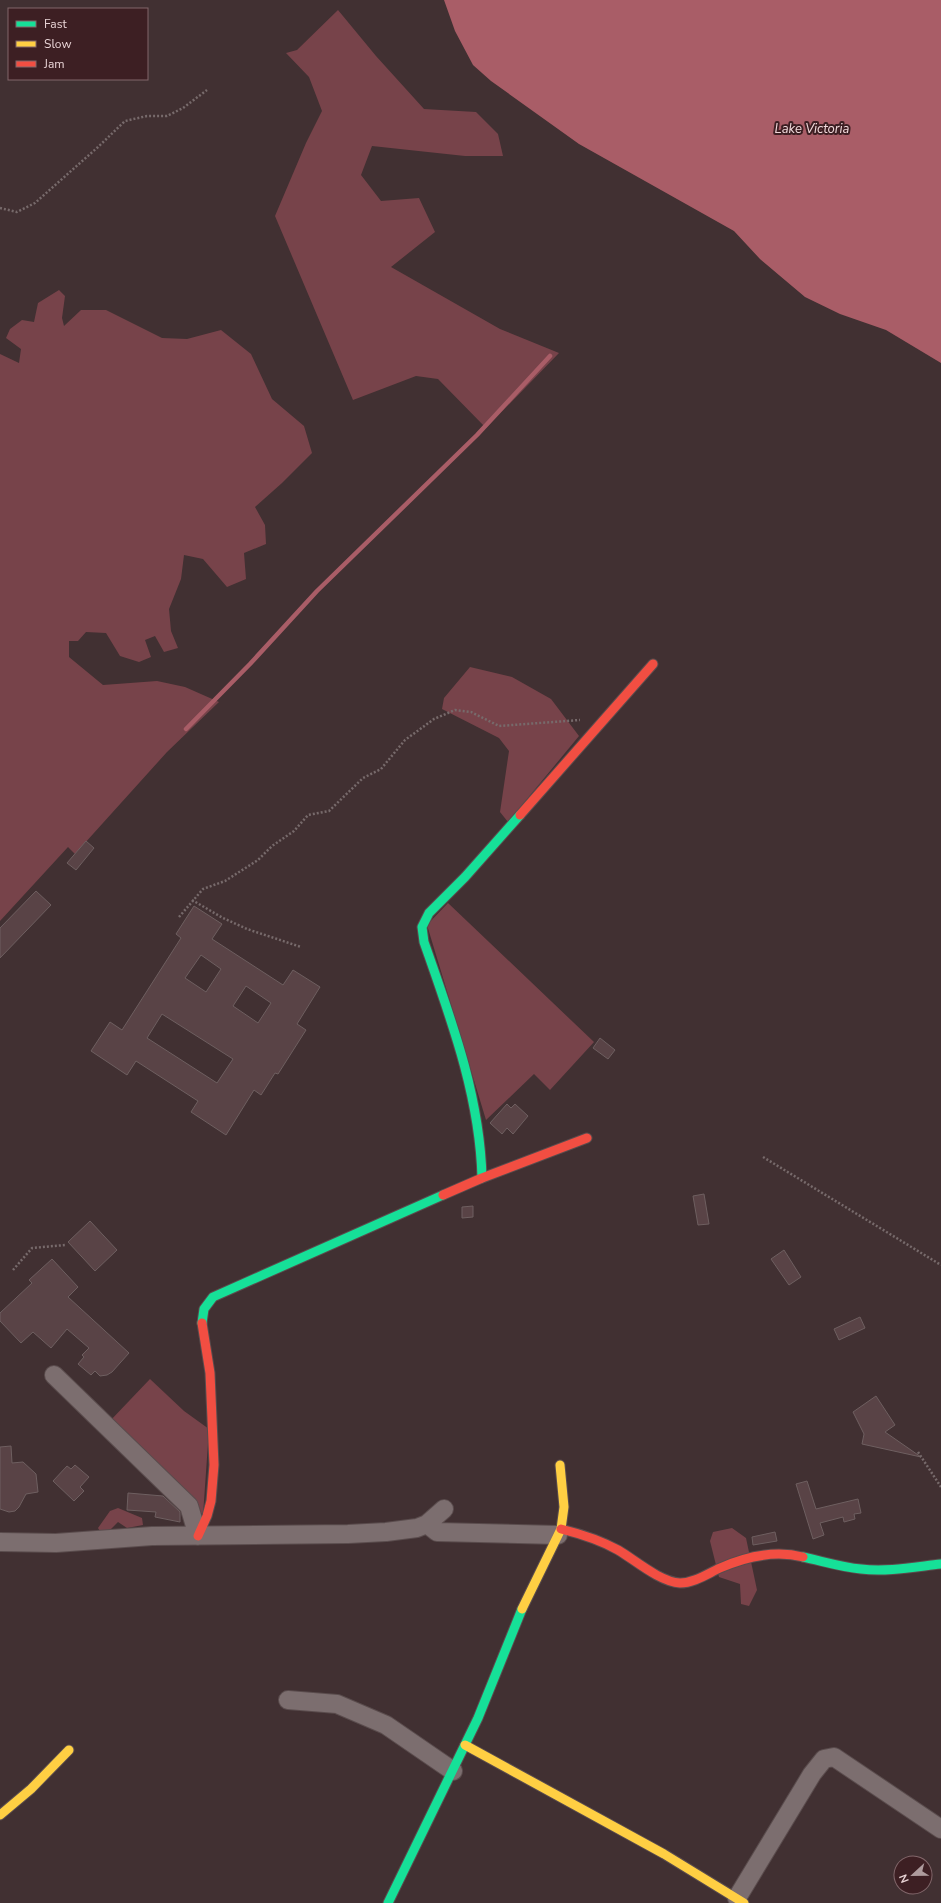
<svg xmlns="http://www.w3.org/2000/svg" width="941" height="1903" font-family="'Nunito Sans',sans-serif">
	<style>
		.green { fill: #77434a }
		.water { fill: #a95d67 }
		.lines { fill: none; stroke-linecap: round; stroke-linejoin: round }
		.stream { stroke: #a95d67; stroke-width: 4.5 }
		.building { fill: #594346; stroke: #6e5f60; fill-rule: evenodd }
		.street-casing { stroke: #5a4c4d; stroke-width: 20 }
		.fast-casing { stroke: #5a4c4d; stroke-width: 11 }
		.slow-casing { stroke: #5a4c4d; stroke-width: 11 }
		.jam-casing { stroke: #5a4c4d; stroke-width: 11 }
		.path { stroke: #776a6b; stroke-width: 2.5; stroke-dasharray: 2 2; stroke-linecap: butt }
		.street { stroke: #7c6e6f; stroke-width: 18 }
		.fast { stroke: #16e098; stroke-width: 9 }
		.slow { stroke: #ffcf43; stroke-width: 9 }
		.jam { stroke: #f24e42; stroke-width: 9 }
		.labels { text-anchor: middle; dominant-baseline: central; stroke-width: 4; stroke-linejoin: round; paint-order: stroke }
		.water-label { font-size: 13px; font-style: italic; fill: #f2dadc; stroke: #3d1f23 }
	</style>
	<rect width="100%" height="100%" fill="#413032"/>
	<!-- green -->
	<path class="green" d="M338 10 376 56 424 109 476 112 498 134 503 156H465L372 146 361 175 381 201 419 198 435 232 391 267 500 329 559 353 486 428 438 379 416 376 353 400 275 216 306 143 322 111 309 77 286 53 297 50Z
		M59 290 65 296 62 318 64 326 81 310H106L162 338 187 339 221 330 251 354 272 399 304 426 312 453 282 483 255 507 265 525 266 544 244 553 246 579 227 587 203 559 184 555 181 579 169 609 171 631 178 648 164 652 155 636 145 640 151 657 139 662 120 656 106 633 86 632 78 641H69V657L103 685 157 681 185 687 219 702 167 752 75 854 68 847 0 921V354L19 363 21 349 6 338 10 329 22 320 34 322 38 303Z
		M470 667 512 677 551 699 579 736 508 822 500 812 509 751 499 738 442 709 444 698Z
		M448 903 594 1042 550 1090 534 1074 486 1120 427 925Z
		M150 1379 184 1411 209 1429 203 1515 109 1422Z
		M118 1508 142 1518 143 1525 127 1528 118 1522 107 1533H101L98 1528 110 1511Z
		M732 1528 746 1538 757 1590 749 1606 741 1604 740 1584 719 1577 710 1541 713 1532Z"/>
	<!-- water -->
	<path class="water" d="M444 0H941V363L886 330 840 314 805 297 760 259 734 231 579 144 491 81 473 65 455 31Z"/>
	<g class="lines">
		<!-- stream -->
		<path class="stream" d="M186 729 250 664 317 591 477 435 550 356"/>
	</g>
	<!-- building -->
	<path class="building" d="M86 841 94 848 76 870 67 863Z
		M36 891 51 905 0 958V928Z
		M194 906 222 924 212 939 283 985 293 970 320 987 297 1024 306 1030 278 1074 275 1073 261 1095 254 1090 226 1135 191 1112 198 1101 136 1061 127 1075 91 1051 110 1022 122 1030 181 938 176 934ZM201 955 221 969 206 992 185 978ZM246 986 271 1003 258 1023 233 1006ZM162 1014 233 1059 217 1083 147 1038Z
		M600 1038 615 1050 608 1059 593 1048Z
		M507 1104 511 1108 515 1104 528 1116 513 1134 507 1128 502 1134 490 1123Z
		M704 1194 709 1224 698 1225 693 1196Z
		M473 1206V1217L462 1218V1207Z
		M90 1221 117 1250 95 1271 68 1242Z
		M784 1250 801 1277 789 1285 771 1259Z
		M52 1259 78 1287 68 1297 129 1353 112 1372 107 1375 100 1376 95 1371 91 1375 78 1364 84 1357 82 1355 89 1348 67 1329 51 1348 33 1332 21 1343 0 1321V1313L32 1283 29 1280Z
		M860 1317 865 1328 839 1340 834 1329Z
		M876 1396 895 1425 885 1432 921 1457 862 1444 864 1434 853 1412Z
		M11 1446 12 1463 23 1462 36 1474 38 1492 26 1494 19 1507 15 1511 9 1512 0 1509V1447Z
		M75 1465 89 1477 80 1487 84 1491 74 1501 53 1481 67 1466 71 1469Z
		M807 1481 816 1509 858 1499 861 1513 854 1514 855 1519 844 1522 843 1517 820 1523 824 1535 813 1539 796 1484Z
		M128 1493 163 1496 180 1512V1522L155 1517 156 1512 127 1510Z
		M775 1532 777 1541 753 1545 752 1537Z"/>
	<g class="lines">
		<!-- street casing -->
		<g class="street-casing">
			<path id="street" d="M54 1375 189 1506 198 1536
				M427 1524 437 1532 558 1535
				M0 1542 56 1543 152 1536 348 1534 386 1532 417 1528 427 1524 444 1509
				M288 1700 337 1704 386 1725 453 1771
				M737 1898 812 1774 824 1759 834 1757 941 1829"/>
		</g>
		<!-- fast casing -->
		<g class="fast-casing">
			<path id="fast" d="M482 1178C480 1096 451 1019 424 942L422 927 429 913 465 877 520 815
				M202 1323 204 1309 213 1297 443 1195
				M803 1557C822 1561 841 1567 861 1569 887 1572 914 1567 941 1564
				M388 1903 478 1718 522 1609"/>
		</g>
		<!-- slow casing -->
		<g class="slow-casing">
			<path id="slow" d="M522 1609 561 1529 564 1507 560 1465
				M465 1745 664 1854 744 1903
				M0 1815 31 1789 69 1750"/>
		</g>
		<!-- jam casing -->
		<g class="jam-casing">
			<path id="jam" d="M520 815 653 664
				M443 1195 482 1178 587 1138
				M561 1529C581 1534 600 1540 618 1550 635 1560 660 1582 680 1583 694 1583 707 1574 720 1568 745 1557 775 1550 803 1557
				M198 1536 207 1516 211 1501 214 1465 210 1373 202 1323"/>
		</g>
		<!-- path -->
		<path class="path" d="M0 208 17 212 35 203 98 147 125 121 147 116H167L183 108 207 90
			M192 900 223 918 247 929 301 947
			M179 917 203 889 225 881 258 860 272 846 294 831 308 815 329 811 363 778 381 769 405 740 434 719 455 710 471 712 499 726 580 720
			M763 1157 941 1265
			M13 1270 32 1248 65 1245
			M918 1452 941 1487"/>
		<!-- street -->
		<use href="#street" class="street"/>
		<!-- fast -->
		<use href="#fast" class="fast"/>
		<!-- slow -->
		<use href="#slow" class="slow"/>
		<!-- jam -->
		<use href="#jam" class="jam"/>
	</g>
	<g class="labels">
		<!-- water labels -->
		<g class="water-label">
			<text x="812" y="129">Lake Victoria</text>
		</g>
	</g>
	<!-- legend -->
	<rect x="8" y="8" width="140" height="72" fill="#3d1f23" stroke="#82676b"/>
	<rect x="16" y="21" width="20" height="6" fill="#16e098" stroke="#82676b"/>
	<text x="44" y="28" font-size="12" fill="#e9d4d6">Fast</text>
	<rect x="16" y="41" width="20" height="6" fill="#ffcf43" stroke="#82676b"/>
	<text x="44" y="48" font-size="12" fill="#e9d4d6">Slow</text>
	<rect x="16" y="61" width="20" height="6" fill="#f24e42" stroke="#82676b"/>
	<text x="44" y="68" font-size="12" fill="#e9d4d6">Jam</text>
	<!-- north arrow -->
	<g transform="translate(913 1875) rotate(248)"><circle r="19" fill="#3d1f23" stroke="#82676b"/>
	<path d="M0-3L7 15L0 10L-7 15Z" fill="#ae9b9d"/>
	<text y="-6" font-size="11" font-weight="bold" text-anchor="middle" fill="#e9d4d6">N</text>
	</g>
</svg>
